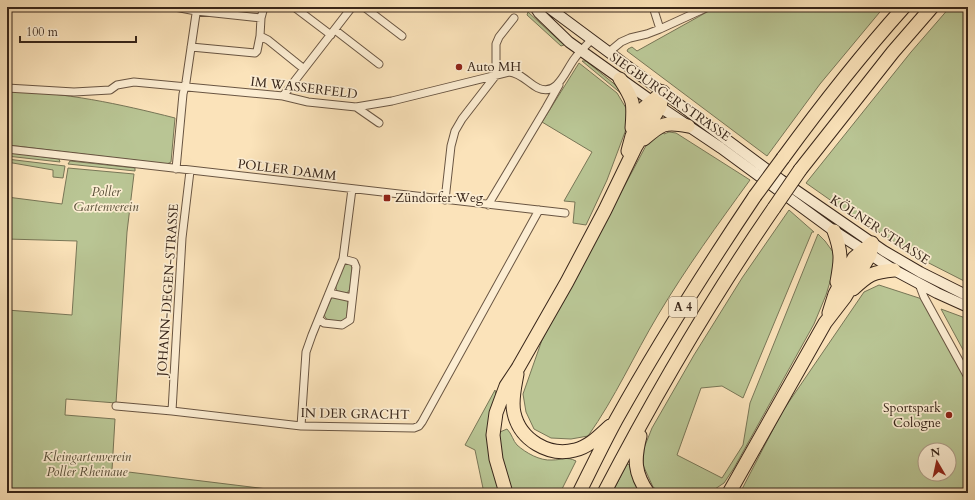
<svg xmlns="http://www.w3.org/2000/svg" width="975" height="500" font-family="Cardo,serif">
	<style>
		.green { fill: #b9c594; stroke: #787657; fill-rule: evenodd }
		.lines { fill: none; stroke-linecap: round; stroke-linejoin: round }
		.minor-casing { stroke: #695542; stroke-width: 9 }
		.secondary-casing { stroke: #38261a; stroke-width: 12 }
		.motorway-casing { stroke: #38261a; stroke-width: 15 }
		.minor { stroke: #fcedd2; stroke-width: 7 }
		.secondary { stroke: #fcedd2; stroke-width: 10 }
		.motorway { stroke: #fbe3ba; stroke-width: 13 }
		.motorway-bridge-casing { stroke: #38261a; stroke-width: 15; stroke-linecap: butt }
		.motorway-bridge { stroke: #fbe3ba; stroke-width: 13 }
		.poi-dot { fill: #8f2418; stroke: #fcedd2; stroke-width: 1.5 }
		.labels { text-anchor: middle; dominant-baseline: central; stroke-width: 3.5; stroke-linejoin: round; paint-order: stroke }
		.shield { fill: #fcedd2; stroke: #736251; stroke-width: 1 }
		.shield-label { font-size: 12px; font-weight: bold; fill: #38261a }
		.poi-label { font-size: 13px; fill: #38261a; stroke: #fcedd2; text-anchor: start }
		.street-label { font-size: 13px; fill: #38261a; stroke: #fcedd2 }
		.park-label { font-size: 13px; font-style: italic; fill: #584e38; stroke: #fcedd2 }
	</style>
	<rect width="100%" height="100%" fill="#fbe3ba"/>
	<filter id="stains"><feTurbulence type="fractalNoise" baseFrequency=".005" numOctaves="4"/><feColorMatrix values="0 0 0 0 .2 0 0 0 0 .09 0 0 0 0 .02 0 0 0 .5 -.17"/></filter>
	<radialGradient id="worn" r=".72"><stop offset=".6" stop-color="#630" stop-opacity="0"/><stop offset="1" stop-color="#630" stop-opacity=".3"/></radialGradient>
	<!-- green -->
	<path class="green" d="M716 7H884L820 84 767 156 627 51 628 49 632 47 637 51Z
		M950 7H968V283L921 259 843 209 806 183 911 52Z
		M528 12 564 45 561 46 527 15Z
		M582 61H586L618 87 623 95Z
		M579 63 617 93 626 108 630 109 628 124 607 180 586 225 573 223 575 202 564 201 592 152 542 122Z
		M7 91C64 92 120 104 175 118L171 162 167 164 7 145Z
		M662 129 664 134 669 132 676 133 750 180C718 224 686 268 658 315 634 355 615 398 588 436L571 439 551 438 534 429 526 412 523 394 542 340 648 142Z
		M7 152 59 159 60 162 7 156Z
		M7 159 65 166 63 178 53 177V170L7 162Z
		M70 161 135 168V171L68 164Z
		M68 168 134 174 127 232 116 403 66 399 65 415 115 419 112 470 300 493H7V310L72 315 77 241 7 239V197L62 204Z
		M789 210 814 232H812L743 398 722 386 701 388 677 455 722 478 743 445 750 403 818 234 825 241 833 252 836 262 826 295 814 324 734 468 724 483 709 493H662L653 487 643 465 644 448 652 428 694 355 742 278Z
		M346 263 351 264 352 266 350 289 347 293 338 292C332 285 340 273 344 265Z
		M879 285 922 299 968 380V493H740L782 412 864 292ZM925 450H949V474H925Z
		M332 297 346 300 348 302 347 318 343 322C335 321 326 323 324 314Z
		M941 309 968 319V359Z
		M495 390 496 395 500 493H484L475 450 465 445Z
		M507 429C512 434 513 441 517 445 526 453 540 461 552 460 563 460 566 456 576 461L560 493H511C507 478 494 446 500 432Z
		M627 464 631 465 643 493H612Z"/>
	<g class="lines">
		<!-- minor casing -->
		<g class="minor-casing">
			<path id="minor" d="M175 7 196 11 261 18 264 7
				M294 7 331 35
				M364 7 402 36
				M653 7 660 29
				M261 18 260 36 268 40 304 69
				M335 30 379 64
				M191 47 255 53 257 51 260 36
				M609 52 621 42 630 38 647 34 660 29 708 7
				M7 88 74 92 110 90 117 85 134 82 283 96 308 102 356 107 392 101 509 72C521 73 528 83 538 88 558 97 566 69 575 58 580 51 586 46 592 39
				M283 96 352 7
				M356 107 379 123
				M7 149 565 213
				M176 169 183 94 186 82 197 7
				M445 200 451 146 455 131 462 119 496 75V44L499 37 514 18
				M488 205 546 108 559 85
				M919 284 924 297 968 377
				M329 293 352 298
				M319 319 324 323 342 325 350 320 356 267 354 262 343 259
				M116 406 172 411 301 426 414 428 419 426 422 422 539 210
				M172 411 182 238 190 171
				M301 426 306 352 312 335 343 259 352 189"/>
		</g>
		<!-- secondary casing -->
		<g class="secondary-casing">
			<path id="secondary" d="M535 7 539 13 569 42 660 107 721 148 834 231 894 270 937 293 968 307
				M548 7 781 180 884 251 920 272 968 296"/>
		</g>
		<!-- motorway casing -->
		<g class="motorway-casing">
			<path id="motorway" d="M620 79C634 101 634 102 632 128
				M644 139C661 124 665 121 688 126
				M628 151 632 136 644 108 663 92
				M783 158C821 106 861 55 904 7
				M800 170 893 52 932 7
				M834 231C842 253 841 260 837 282
				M853 289C869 274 873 272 894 270
				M829 313 835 294 854 258 872 243
				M517 374C515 386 511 400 514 413 520 440 549 457 575 450 589 447 600 435 610 426
				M640 436C634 459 634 473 648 493
				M506 493 496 459 493 435 496 413 506 386 518 368 567 282 605 210 636 146 660 107 663 92
				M579 493C591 469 603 444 616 420 659 343 706 269 755 196
				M604 493C655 395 711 299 774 208
				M729 493 825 323 845 297 864 265 870 255 872 243"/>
		</g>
		<!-- minor -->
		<use href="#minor" class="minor"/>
		<!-- secondary -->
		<use href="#secondary" class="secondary"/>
		<!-- motorway -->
		<use href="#motorway" class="motorway"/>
		<!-- motorway-bridge casing -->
		<g class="motorway-bridge-casing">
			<path id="motorway-bridge" d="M755 196 783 158
				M774 208 800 170"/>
		</g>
		<!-- motorway-bridge -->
		<use href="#motorway-bridge" class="motorway-bridge"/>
	</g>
	<!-- markers -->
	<g class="poi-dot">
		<circle cx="459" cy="67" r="4"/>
		<rect x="383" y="194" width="8" height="8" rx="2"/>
		<circle cx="949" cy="415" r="4"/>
	</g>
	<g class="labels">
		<!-- shield labels -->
		<rect class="shield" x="669" y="297" width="28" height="20" rx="3"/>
		<g class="shield-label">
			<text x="683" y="307">A 4</text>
		</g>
		<!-- poi labels -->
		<g class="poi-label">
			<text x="467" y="67">Auto MH</text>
			<text x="395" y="198">Zündorfer Weg</text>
			<text x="941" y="408" text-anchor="end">Sportspark<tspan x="941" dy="15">Cologne</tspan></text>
		</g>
		<!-- street labels -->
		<g class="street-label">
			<text transform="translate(304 88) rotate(7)">IM WASSERFELD</text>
			<text transform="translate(670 97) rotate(35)">SIEGBURGER STRASSE</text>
			<text transform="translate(287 170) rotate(7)">POLLER DAMM</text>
			<text transform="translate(880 230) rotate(33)">KÖLNER STRASSE</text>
			<text transform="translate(168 290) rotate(-86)">JOHANN-DEGEN-STRASSE</text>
			<text transform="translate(355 414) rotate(1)">IN DER GRACHT</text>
		</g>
		<!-- park labels -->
		<g class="park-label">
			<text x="106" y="192">Poller<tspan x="106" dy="15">Gartenverein</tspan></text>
			<text x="87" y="457">Kleingartenverein<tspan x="87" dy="15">Poller Rheinaue</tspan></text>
		</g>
	</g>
	<!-- margin -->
	<rect width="975" height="500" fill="none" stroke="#fbe3ba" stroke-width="24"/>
	<rect x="8" y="8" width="959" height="484" fill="none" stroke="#38261a" stroke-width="2"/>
	<rect x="12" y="12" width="951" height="476" fill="none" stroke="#38261a"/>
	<!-- north arrow -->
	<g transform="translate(937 462) rotate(351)"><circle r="19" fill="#fcedd2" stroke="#ae9d88"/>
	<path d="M0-3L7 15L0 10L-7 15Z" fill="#8f2418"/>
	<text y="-6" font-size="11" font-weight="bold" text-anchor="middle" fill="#38261a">N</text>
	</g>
	<!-- scale -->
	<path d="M20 36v6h116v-6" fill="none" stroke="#38261a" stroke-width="2"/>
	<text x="26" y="36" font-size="12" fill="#38261a" stroke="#fcedd2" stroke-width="3" paint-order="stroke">100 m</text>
	<rect width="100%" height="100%" filter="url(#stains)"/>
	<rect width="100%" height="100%" fill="url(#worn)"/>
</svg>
